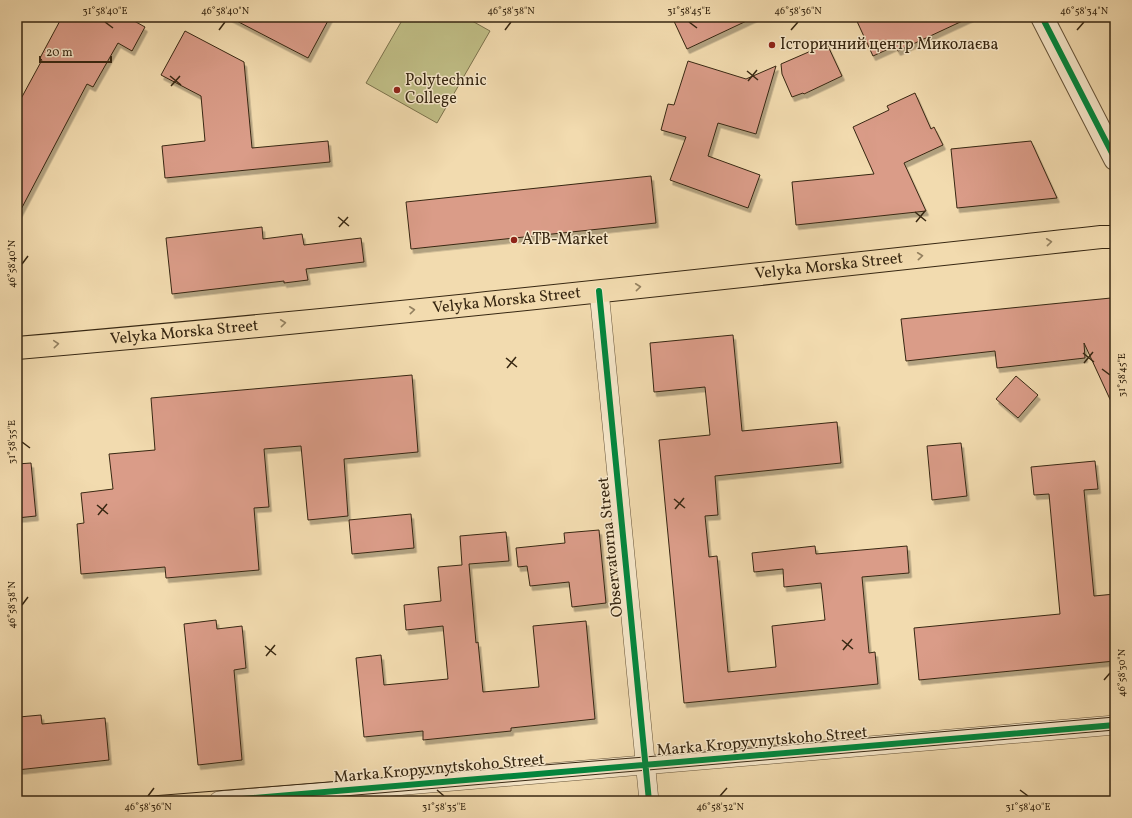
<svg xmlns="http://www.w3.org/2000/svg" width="1132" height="818" font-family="Vollkorn,serif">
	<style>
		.green { fill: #c0be86; stroke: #7c724c }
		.building { fill: #da9c88; stroke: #372712; filter: url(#shadow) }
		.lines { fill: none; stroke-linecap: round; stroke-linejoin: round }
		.minor-casing { stroke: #665439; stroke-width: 20 }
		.tertiary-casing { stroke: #665439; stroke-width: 24 }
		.trunk-casing { stroke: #372712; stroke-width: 24 }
		.minor { stroke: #f7e8cb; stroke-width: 19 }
		.tertiary { stroke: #f7e8cb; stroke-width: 22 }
		.trunk { stroke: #f2dbaf; stroke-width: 22 }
		.tram { stroke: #372712; stroke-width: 1 }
		.cycleway-casing { stroke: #f7e8cb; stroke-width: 8 }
		.cycleway { stroke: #00873e; stroke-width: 6 }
		.oneway { stroke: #948160 }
		.ticks { fill: none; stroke: #372712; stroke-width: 1.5 }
		.poi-dot { fill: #8f2418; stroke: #f7e8cb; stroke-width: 1.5 }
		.labels { text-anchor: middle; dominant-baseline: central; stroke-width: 3; stroke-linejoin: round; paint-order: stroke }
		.poi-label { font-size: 16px; fill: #372712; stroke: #f7e8cb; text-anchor: start }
		.street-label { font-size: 16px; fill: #372712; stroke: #f7e8cb }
		.neatline { fill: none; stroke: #372712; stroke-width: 1.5 }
		.ticks-label { font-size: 10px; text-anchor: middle; fill: #372712 }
	</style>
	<defs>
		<filter id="shadow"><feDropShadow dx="2.5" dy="4.5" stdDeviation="0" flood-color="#0004"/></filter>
	</defs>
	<rect width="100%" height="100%" fill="#f2dbaf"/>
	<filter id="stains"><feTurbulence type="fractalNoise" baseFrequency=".005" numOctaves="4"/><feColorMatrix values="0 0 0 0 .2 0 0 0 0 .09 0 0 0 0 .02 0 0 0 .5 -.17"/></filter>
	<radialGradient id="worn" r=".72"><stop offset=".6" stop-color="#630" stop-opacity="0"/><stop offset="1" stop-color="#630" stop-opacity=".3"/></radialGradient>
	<!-- green -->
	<path class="green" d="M404 17H465L490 31 437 123 366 83Z"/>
	<!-- building -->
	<path class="building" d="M62 17H127L145 27 132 51 118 43 93 87 87 84 17 217V106L42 60 40 58Z
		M229 17H330L308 58Z
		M672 17H755L687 49Z
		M855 17H971L898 51 895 46 873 56Z
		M185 31 244 62 252 148 328 141 330 162 165 178 162 146 205 141 201 96 161 75Z
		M827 44 842 76 804 94 803 93 792 97 782 74 781 64Z
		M688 61 746 79 776 66 756 134 718 123 708 156 760 175 748 208 670 180 686 137 661 130 668 104 674 105Z
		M915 93 931 129 934 127 943 145 904 163 926 211 796 225 792 182 874 174 853 127 889 110 887 106Z
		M1031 141 1057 198 957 208 951 149Z
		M651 176 656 223 411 249 406 202Z
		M262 227 263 239 302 234 304 245 361 238 364 262 306 269 308 280 284 283V281L172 294 166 238Z
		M1111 298 1115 343V410L1084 343 1085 358 997 368 995 351 906 361 901 319Z
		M733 335 742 431 837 422 841 463 715 476 718 515 705 516 709 557 717 556 728 672 776 667 772 626 825 620 821 583 784 587 783 569 754 572 752 553 815 546 816 554 907 546 909 573 862 577 869 653 875 652 878 684 684 703 659 440 710 435 705 387 654 392 650 343Z
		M412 375 418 452 344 459 348 516 308 520 301 446 264 449 269 507 254 508 259 570 166 578 165 567 81 574 77 524 84 523 81 493 113 489 109 454 155 450 151 398Z
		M1016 376 1038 395 1018 418 996 399Z
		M961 443 967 496 932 500 927 446Z
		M1095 461 1098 489 1084 490 1094 596 1115 594V661L919 680 914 628 1060 614 1049 494 1034 495 1031 467Z
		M31 463 36 516 17 518V464Z
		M411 514 414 548 352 554 349 520Z
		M599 530 606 603 572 607 569 582 530 586 527 566 518 567 516 548 565 543 564 533Z
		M506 532 509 561 469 564 476 643 478 642 483 692 539 687 533 626 586 621 595 719 511 728V731L423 740V731L364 737 356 658 381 655 384 685 448 679 443 626 406 630 404 605 441 601 438 567 462 565 460 536Z
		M216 620 217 629 242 626 246 668 234 670 242 760 198 765 184 624Z
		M41 715 42 724 105 718 109 760 17 770V727H20L19 717Z"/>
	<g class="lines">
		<!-- minor casing -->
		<g class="minor-casing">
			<path id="minor" d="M599 291 649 801
				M219 801 1115 725"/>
		</g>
		<!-- tertiary casing -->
		<g class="tertiary-casing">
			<path id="tertiary" d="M1042 17 1115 159"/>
		</g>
		<!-- trunk casing -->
		<g class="trunk-casing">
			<g id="trunk">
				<path id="s1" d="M17 348C379 317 740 276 1101 237H1115"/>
			</g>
		</g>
		<!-- minor -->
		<use href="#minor" class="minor"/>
		<!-- tertiary -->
		<use href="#tertiary" class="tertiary"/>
		<!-- trunk -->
		<use href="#trunk" class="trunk"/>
		<!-- tram -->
		<path class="tram" d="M89 801 645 757 1115 717
			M286 801 1115 730"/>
		<!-- cycleway casing -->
		<g class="cycleway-casing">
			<path id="cycleway" d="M1042 17 1115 159
				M599 291 649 801
				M219 801 1115 725"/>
		</g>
		<!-- cycleway -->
		<use href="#cycleway" class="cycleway"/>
	</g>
	<!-- one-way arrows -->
	<defs><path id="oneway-chevron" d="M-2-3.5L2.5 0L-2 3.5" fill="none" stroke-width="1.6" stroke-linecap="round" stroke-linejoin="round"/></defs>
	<g class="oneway">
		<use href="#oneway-chevron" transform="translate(1049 242) rotate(-6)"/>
		<use href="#oneway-chevron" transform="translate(920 256) rotate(-6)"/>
		<use href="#oneway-chevron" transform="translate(638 287) rotate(-6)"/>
		<use href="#oneway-chevron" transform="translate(412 310) rotate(-6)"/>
		<use href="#oneway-chevron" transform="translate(283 323) rotate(-6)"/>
		<use href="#oneway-chevron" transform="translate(56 344) rotate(-5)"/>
	</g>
	<!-- ticks -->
	<path class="ticks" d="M105 22 113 28M689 22 697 28M219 30 225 22M505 30 511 22M791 30 798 22M1077 30 1084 22M747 71 758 80M170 76 181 85M748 81 757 70M171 86 180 76M915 212 926 221M338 217 349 226M916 222 925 211M339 227 348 217M22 264 28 256M1083 353 1094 362M506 358 517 367M1084 363 1093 352M507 368 516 357M1102 369 1110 375M22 442 30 448M674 499 685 508M97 505 108 514M675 509 684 498M98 515 107 504M22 605 28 597M842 640 853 649M265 646 276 655M843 650 852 639M266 656 275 645M1104 680 1110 673M437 790 444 796M1020 790 1028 796M148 796 154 788M720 796 727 788"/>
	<!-- markers -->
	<g class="poi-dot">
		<circle cx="772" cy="45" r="4"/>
		<circle cx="397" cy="90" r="4"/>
		<circle cx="514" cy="240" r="4"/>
	</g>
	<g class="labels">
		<!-- poi labels -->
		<g class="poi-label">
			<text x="780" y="45">Історичний центр Миколаєва</text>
			<text x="405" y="81">Polytechnic<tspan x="405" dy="18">College</tspan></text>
			<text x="522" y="240">ATB-Market</text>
		</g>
		<!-- street labels -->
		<g class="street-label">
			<text stroke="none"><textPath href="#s1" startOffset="816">Velyka Morska Street</textPath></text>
			<text stroke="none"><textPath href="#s1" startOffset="492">Velyka Morska Street</textPath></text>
			<text stroke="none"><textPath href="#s1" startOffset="168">Velyka Morska Street</textPath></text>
			<text transform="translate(611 547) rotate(-96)">Observatorna Street</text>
			<text transform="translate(762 742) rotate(-5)">Marka Kropyvnytskoho Street</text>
			<text transform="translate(439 769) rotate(-5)">Marka Kropyvnytskoho Street</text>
		</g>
	</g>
	<!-- margin -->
	<rect width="1132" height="818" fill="none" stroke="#f2dbaf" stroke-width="44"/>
	<!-- scale -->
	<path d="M40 56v6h71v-6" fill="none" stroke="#372712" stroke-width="2"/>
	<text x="46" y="56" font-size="12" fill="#372712" stroke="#f7e8cb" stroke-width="3" paint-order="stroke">20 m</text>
	<rect x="22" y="22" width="1088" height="774" class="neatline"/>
	<g class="ticks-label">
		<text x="105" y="14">31°58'40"E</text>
		<text x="225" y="14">46°58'40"N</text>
		<text x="511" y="14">46°58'38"N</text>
		<text x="689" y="14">31°58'45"E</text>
		<text x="798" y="14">46°58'36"N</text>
		<text x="1084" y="14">46°58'34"N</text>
		<text transform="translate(11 264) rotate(-90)" y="4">46°58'40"N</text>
		<text transform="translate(1121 375) rotate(-90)" y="4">31°58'45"E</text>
		<text transform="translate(11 442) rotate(-90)" y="4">31°58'35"E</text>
		<text transform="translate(11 605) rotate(-90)" y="4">46°58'38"N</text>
		<text transform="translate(1121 673) rotate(-90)" y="4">46°58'30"N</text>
		<text x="148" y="810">46°58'36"N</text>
		<text x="444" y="810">31°58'35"E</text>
		<text x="720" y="810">46°58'32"N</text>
		<text x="1028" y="810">31°58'40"E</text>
	</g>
	<rect width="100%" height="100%" filter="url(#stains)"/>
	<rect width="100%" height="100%" fill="url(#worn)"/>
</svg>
